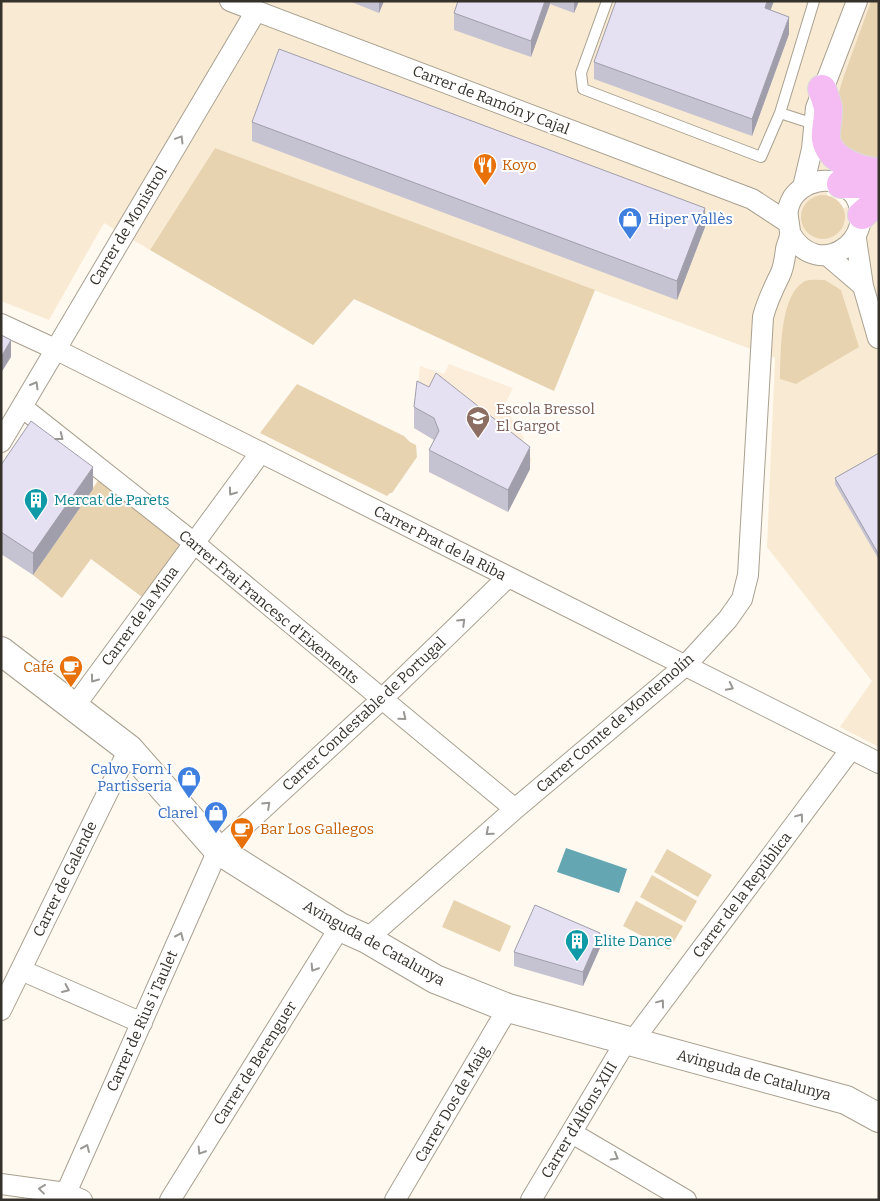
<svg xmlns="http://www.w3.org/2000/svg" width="880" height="1201" font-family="Bitter,serif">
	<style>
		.built { fill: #f9ebd3 }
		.education { fill: #fcedda }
		.green { fill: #e8d3b1 }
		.water { fill: #64a7b3 }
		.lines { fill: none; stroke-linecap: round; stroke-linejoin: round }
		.lane-casing { stroke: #a9a090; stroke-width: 12 }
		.street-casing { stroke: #a9a090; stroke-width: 22 }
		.secondary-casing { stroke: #a9a090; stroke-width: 30 }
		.highway-casing { stroke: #dbdad9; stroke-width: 30 }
		.lane { stroke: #fff; stroke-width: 10 }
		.street { stroke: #fff; stroke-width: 20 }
		.secondary { stroke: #fff; stroke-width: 28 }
		.highway { stroke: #f5bbf3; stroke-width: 28 }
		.wall { fill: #c5c2d1 }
		.shaded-wall { fill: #a09eaa }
		.building { fill: #e5e1f3; stroke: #a09eaa }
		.oneway { stroke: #9a9895 }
		.labels { text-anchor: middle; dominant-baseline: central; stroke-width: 4; stroke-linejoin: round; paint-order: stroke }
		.street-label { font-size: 15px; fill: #35312b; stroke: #fff }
		.food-label { font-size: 15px; fill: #c56008; stroke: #fff; text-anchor: start }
		.shop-label { font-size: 15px; fill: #366cbe; stroke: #fff; text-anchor: end }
		.education-label { font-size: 15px; fill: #785e54; stroke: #fff; text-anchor: start }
		.culture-label { font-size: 15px; fill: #0d838f; stroke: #fff; text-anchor: start }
	</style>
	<rect width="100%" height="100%" fill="#fff9ef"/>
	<!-- built -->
	<path class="built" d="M1 1H871L843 78 828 129 827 212 879 199V747L840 727 872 681 767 547 775 358 215 148 150 250 104 223 49 320 1 301Z"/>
	<!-- education -->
	<path class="education" d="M449 364 513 388 504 406 524 438 520 446 532 459 528 467 530 469 508 512 429 472 439 453 434 440 414 428 420 366 444 374Z"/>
	<!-- green -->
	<path class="green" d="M871 1H879V161L851 151 828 129 843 78Z
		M215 148 595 290 554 391 354 299 313 345 150 250Z
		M801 217a22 22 0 1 1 44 0a22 22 0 1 1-44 0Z
		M825 280 841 290 859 347 796 384 780 379C781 354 779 295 805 281 810 279 819 280 825 280Z
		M297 384 404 436 410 442 416 445 417 457 392 493H390L387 496 260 433Z
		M104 472 194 543 150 603 91 559 62 598 33 575Z
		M667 849 712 875 698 897 654 872Z
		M652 875 697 901 685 922 640 897Z
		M454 900 511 926 500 952 442 927Z
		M636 901 683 926 669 950 623 926Z"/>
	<!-- water -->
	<path class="water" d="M566 848 627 869 619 893 557 872Z"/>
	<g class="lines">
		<!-- lane casing -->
		<g class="lane-casing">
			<path id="lane" d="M607 1 581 73 583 89 761 157 780 113 814 1
				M780 113 814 124"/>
		</g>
		<!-- street casing -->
		<g class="street-casing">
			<path id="street" d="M230 1 752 199 787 222
				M803 187 812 149 816 108 857 1
				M856 239 863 286 878 338
				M828 256 863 286
				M1 324 55 349 879 763
				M22 407 194 543 515 809
				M1 442 256 11
				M74 707 261 452
				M367 939 515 809 686 665 728 619 742 599 748 575 763 317C767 301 773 289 780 275 784 267 785 257 786 249 787 244 790 239 790 234 790 219 783 214 793 197 801 186 816 179 830 181 840 182 849 188 855 196 880 239 818 283 790 233
				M21 970 142 1023
				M1 1010 129 749
				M632 1042 851 749
				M572 1133 686 1200
				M1 1184 66 1193 82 1200
				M66 1193 218 850 382 699 508 577
				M170 1200 340 927
				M395 1200 508 1008
				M531 1200 626 1041"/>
		</g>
		<!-- secondary casing -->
		<g class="secondary-casing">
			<path id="secondary" d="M1 651 129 749 218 850 340 927 367 939 435 979 508 1008 846 1100 879 1118"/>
		</g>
		<!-- highway casing -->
		<g class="highway-casing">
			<path id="highway" d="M822 89C824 95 827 102 828 108 829 118 825 129 826 139 829 160 861 172 879 172
				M841 184H879
				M862 215 879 200"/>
		</g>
		<!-- lane -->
		<use href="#lane" class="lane"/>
		<!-- street -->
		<use href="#street" class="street"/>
		<!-- secondary -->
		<use href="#secondary" class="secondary"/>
		<!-- highway -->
		<use href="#highway" class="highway"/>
	</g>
	<!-- wall -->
	<path class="wall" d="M349 1H384L379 13Z
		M458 1H579L574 13 550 4 531 57 454 30V13Z
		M770 10 789 34 752 136 594 79V62Z
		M252 122 705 227 677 300 252 141Z
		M414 407 530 469 508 512 429 472V450L434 440 414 428Z
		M879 453V560L835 484V478Z
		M1 465 93 489 33 575 1 554Z
		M600 948 583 986 514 966V952Z"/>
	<!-- shaded-wall -->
	<path class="shaded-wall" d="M379 1H384L379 13Z
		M545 1H550V4L531 57V41Z
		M574 1H579L574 13Z
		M767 1H774L765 25V8Z
		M789 17V34L752 136V119Z
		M705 208V227L677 300V281Z
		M11 340V357L1 373V357Z
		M530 447V469L508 512V490Z
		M93 467V489L33 575V553Z
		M600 933V948L583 986V972Z"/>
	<!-- building -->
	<path class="building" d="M458 1H545L531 41 454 13Z
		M616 1H767L765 8 789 17 752 119 594 62Z
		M279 49 705 208 677 281 252 122Z
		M1 335 11 340 1 357Z
		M436 373 530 447 508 490 429 450 439 431 434 418 414 407 417 381 429 387Z
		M31 421 93 467 33 553 1 532V465Z
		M879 453V555L835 478Z
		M535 905 600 933 583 972 514 952Z"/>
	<!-- one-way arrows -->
	<defs><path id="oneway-chevron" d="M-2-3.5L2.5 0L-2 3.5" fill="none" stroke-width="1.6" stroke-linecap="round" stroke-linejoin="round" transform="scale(1.25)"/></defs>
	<g class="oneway">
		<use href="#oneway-chevron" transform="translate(180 139) rotate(-59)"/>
		<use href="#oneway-chevron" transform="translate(35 385) rotate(-60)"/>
		<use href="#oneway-chevron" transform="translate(60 437) rotate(38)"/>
		<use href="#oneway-chevron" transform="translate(232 492) rotate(126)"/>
		<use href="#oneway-chevron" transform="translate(462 622) rotate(-44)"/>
		<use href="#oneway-chevron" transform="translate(94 679) rotate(126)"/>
		<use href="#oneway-chevron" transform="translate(730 687) rotate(27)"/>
		<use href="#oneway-chevron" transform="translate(403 717) rotate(39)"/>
		<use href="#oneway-chevron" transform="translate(267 805) rotate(-43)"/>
		<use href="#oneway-chevron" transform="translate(800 817) rotate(-53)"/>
		<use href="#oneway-chevron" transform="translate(489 832) rotate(139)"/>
		<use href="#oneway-chevron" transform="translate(180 936) rotate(-66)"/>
		<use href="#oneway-chevron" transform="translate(314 968) rotate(122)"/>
		<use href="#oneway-chevron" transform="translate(66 989) rotate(24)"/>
		<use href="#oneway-chevron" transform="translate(661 1003) rotate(-53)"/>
		<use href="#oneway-chevron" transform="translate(86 1148) rotate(-66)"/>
		<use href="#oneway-chevron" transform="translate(201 1151) rotate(122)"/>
		<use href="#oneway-chevron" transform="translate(615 1157) rotate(30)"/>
		<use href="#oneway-chevron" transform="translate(42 1189) rotate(-173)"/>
	</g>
	<!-- icons -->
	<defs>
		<g id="restaurant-pin" transform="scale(1.25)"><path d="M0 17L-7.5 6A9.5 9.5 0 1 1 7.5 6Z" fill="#e8710a" stroke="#fff"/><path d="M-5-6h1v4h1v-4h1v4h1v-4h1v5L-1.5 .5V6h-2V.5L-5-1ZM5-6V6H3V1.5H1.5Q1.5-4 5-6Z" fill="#fff"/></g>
		<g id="shop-pin" transform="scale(1.25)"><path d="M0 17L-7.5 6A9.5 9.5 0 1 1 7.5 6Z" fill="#3f7fe0" stroke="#fff"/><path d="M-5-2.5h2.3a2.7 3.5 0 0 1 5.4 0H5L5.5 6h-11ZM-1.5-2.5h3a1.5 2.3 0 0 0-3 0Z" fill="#fff"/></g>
		<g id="school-pin" transform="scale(1.25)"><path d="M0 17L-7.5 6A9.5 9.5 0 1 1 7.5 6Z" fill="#8d6e63" stroke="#fff"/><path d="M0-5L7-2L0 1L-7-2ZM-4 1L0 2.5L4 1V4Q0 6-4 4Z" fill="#fff"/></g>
		<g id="building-pin" transform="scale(1.25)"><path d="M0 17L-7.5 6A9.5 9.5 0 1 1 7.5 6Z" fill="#0f9aa8" stroke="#fff"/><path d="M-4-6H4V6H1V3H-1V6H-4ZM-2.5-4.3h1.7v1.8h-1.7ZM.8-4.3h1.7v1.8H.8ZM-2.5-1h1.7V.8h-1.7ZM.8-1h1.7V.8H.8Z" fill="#fff"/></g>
		<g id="cafe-pin" transform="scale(1.25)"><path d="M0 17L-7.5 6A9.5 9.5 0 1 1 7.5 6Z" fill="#e8710a" stroke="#fff"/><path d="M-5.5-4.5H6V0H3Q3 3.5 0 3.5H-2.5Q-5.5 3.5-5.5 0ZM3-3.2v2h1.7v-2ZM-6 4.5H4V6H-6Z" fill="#fff"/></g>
	</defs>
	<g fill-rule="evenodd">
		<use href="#restaurant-pin" x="485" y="165"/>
		<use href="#shop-pin" x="630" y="219"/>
		<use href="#school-pin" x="478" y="418"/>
		<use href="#building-pin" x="36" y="500"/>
		<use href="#cafe-pin" x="71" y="667"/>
		<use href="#shop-pin" x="189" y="778"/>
		<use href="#shop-pin" x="216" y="813"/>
		<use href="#cafe-pin" x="242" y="829"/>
		<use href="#building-pin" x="577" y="941"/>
	</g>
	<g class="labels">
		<!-- street labels -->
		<g class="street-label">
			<text transform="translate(491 100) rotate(21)">Carrer de Ramón y Cajal</text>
			<text transform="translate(128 226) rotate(-59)">Carrer de Monistrol</text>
			<text transform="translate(440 543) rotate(27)">Carrer Prat de la Riba</text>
			<text transform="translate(269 607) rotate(40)">Carrer Frai Francesc d'Eixements</text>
			<text transform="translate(140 616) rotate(-54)">Carrer de la Mina</text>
			<text transform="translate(364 714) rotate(-43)">Carrer Condestable de Portugal</text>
			<text transform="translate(615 723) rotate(-41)">Carrer Comte de Montemolín</text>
			<text transform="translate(65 879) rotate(-64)">Carrer de Galende</text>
			<text transform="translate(742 895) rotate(-53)">Carrer de la República</text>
			<text transform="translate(374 943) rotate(29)">Avinguda de Catalunya</text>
			<text transform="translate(142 1021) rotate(-66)">Carrer de Rius i Taulet</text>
			<text transform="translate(255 1063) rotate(-58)">Carrer de Berenguer</text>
			<text transform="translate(754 1075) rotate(15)">Avinguda de Catalunya</text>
			<text transform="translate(452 1104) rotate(-60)">Carrer Dos de Maig</text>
			<text transform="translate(579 1120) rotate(-59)">Carrer d'Alfons XIII</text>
		</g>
		<!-- food labels -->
		<g class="food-label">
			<text x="502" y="165">Koyo</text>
			<text x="54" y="667" text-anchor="end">Café</text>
			<text x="260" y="829">Bar Los Gallegos</text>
		</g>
		<!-- shop labels -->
		<g class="shop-label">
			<text x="648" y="219" text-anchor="start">Hiper Vallès</text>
			<text x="172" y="769">Calvo Forn I<tspan x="172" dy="17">Partisseria</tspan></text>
			<text x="198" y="813">Clarel</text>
		</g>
		<!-- education labels -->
		<g class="education-label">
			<text x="496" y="409">Escola Bressol<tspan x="496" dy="17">El Gargot</tspan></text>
		</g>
		<!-- culture labels -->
		<g class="culture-label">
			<text x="54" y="500">Mercat de Parets</text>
			<text x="594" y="941">Elite Dance</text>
		</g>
	</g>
	<!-- border -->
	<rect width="880" height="1201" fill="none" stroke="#35312b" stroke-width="5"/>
</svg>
